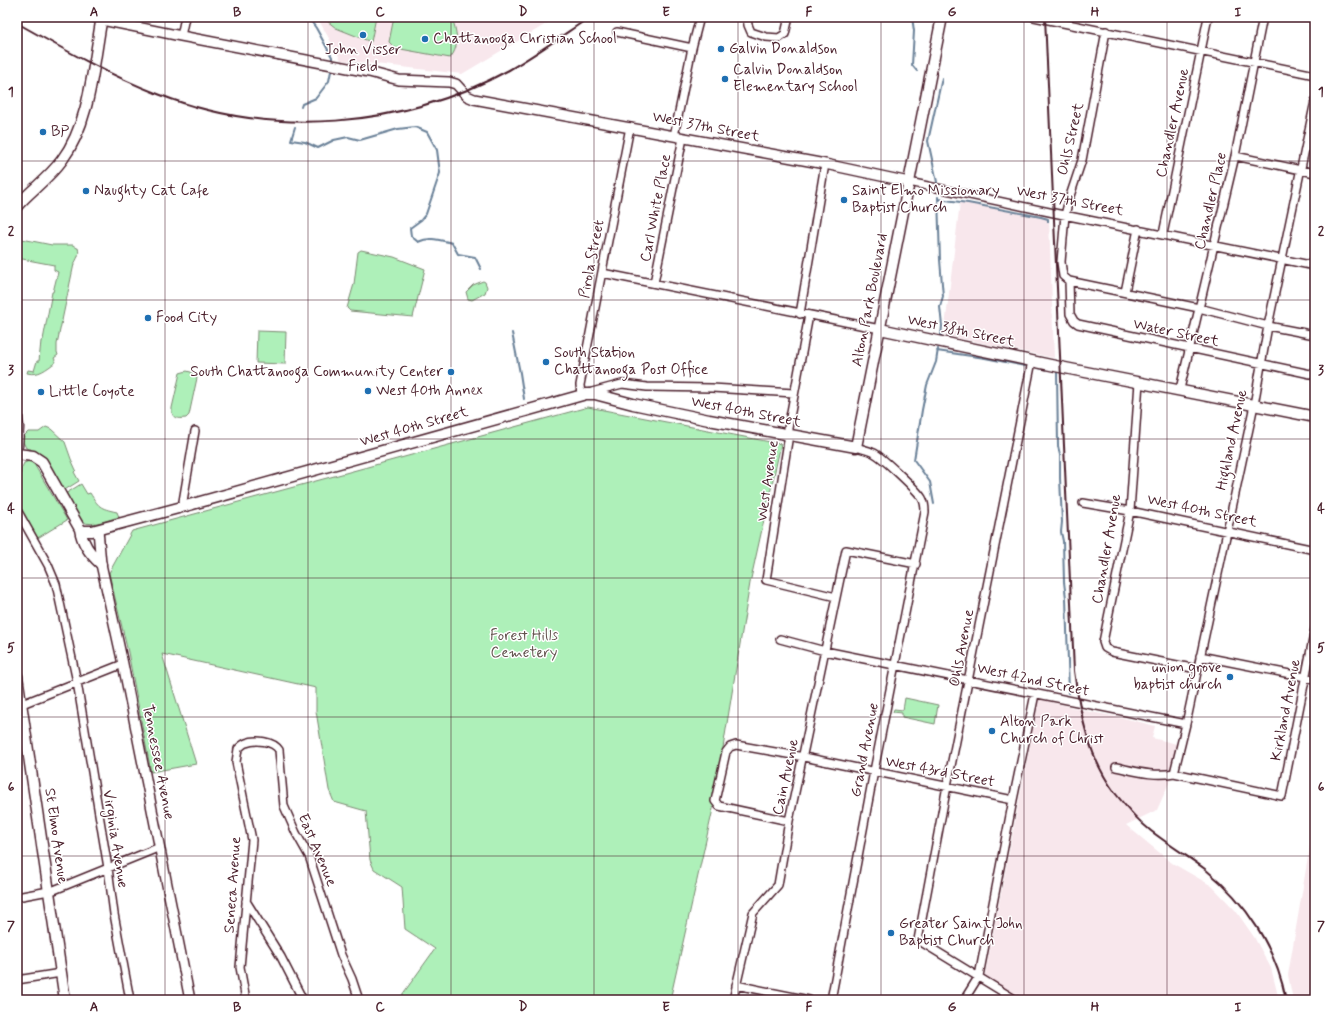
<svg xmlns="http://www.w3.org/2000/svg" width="1332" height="1017" font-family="Mynerve,sans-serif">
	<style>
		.built { fill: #f8e7ec }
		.green { fill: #aef0b9; stroke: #7c8872 }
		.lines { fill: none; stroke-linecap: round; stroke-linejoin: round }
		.stream { stroke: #6a8198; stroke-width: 2 }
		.minor-casing { stroke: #4a1f2b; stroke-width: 10 }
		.tertiary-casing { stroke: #4a1f2b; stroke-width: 12 }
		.secondary-casing { stroke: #4a1f2b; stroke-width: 13 }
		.minor { stroke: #fff; stroke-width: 7 }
		.tertiary { stroke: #fff; stroke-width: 9 }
		.secondary { stroke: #fff; stroke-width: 10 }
		.rail { stroke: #4a1f2b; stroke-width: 2 }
		.grid { fill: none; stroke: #4a1f2b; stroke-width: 1; stroke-opacity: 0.55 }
		.poi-dot { fill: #1f6fb2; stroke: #fff; stroke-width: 1.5 }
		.labels { text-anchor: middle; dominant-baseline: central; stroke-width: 3; stroke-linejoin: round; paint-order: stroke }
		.poi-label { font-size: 15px; fill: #4a1f2b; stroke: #fff; text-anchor: start }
		.street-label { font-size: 15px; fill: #4a1f2b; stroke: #fff }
		.park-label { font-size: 15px; fill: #63534e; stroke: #fff }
		.neatline { fill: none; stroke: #4a1f2b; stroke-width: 1.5 }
		.grid-label { font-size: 13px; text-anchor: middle; font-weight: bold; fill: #4a1f2b }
	</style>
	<rect width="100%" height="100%" fill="#fff"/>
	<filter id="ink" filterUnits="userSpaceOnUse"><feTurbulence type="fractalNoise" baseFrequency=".025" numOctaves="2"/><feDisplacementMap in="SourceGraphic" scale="8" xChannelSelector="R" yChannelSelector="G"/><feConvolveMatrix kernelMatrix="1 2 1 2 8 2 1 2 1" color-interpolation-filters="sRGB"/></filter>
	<g filter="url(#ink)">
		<!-- built -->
		<path class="built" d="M317 17H558L462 74 341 60Z
			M960 202 1049 219 1054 358 944 335Z
			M1039 699 1091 712 1124 718 1155 726 1152 738 1177 744 1169 783 1157 810 1126 825 1172 863 1212 886 1236 911 1254 937 1271 968 1279 1000H1040L1017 996 985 975Z
			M1315 816V1000H1293L1288 975Z"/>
		<!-- green -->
		<path class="green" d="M322 17H376L371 42 336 28Z
			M394 17H452C456 31 461 45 450 58L395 48 389 42Z
			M17 238 52 245H73L77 248H78C80 254 77 259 74 264L57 344V352L58 355 54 358 56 362C46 369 39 376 27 373L28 370 34 371 37 361H39L41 341 43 340 52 292H53L58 272 54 270V265L17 258Z
			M361 250 394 257 425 269 413 317 350 311 347 308 354 284 358 252Z
			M483 281 485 282 487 287 485 293 472 300 468 299 466 292 473 285Z
			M257 331 286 332 285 364 256 363Z
			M187 371 194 373 197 378 189 415 186 418C177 419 171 419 172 408L180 373Z
			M588 407 781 444 750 583 713 809 670 1000H404L402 995 435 949 405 929 402 887 374 869 370 860 366 811 334 802 329 790 316 711V688L162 654 196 764 151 772 128 652 109 573 132 531Z
			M46 427 51 429 65 442 71 459 76 470 74 472 79 481 63 491 42 456 32 451 31 449 26 448 23 442 24 436 28 432H39Z
			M29 461 34 464 67 520 36 539 18 506 21 469 24 463Z
			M81 484 87 494 90 493C99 507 99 508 117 512L119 517C110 519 92 527 83 522L65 494Z
			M905 698 938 705 935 724 902 717V713L893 712 894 709 903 710Z"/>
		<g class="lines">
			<!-- stream -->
			<path class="stream" d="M308 17 316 28 332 57V60
				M912 17 914 31 912 65 917 71
				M301 107 302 104 316 98 329 81 331 71
				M295 127 291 140 305 142 318 148 334 140 348 137 360 140 398 129 415 127 427 132 437 150 440 173 426 214 421 220 410 228 411 236 418 242C430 236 439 240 452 243L458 254 475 257 481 269
				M937 182 928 141 942 78
				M938 197 940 260 943 296 940 307 942 326 941 336
				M938 199 968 203 1041 217 1048 219V222
				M512 333 520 373 524 399
				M937 351 985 358 1025 366
				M1038 368 1051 370
				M1055 371H1057L1058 446 1060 455V478L1062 522 1061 532 1063 541 1064 582 1066 598 1069 693
				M934 504 930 482 914 460 922 410 927 385 936 362 938 349"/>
			<!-- minor casing -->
			<g class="minor-casing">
				<path id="minor" d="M747 17 748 25 751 32 766 37 779 38 785 34 789 17
					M1034 17 1315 75
					M1106 31 1082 160 1070 196 1065 215 1061 262 1063 276 1069 281 1199 308 1268 326 1315 335
					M617 32 692 48
					M181 36 185 17
					M674 136 692 48 700 17
					M1235 156 1315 173
					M909 182 1054 213 1315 266
					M1163 234 1208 17
					M602 273 880 329
					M1069 281 1070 314 1074 321 1078 324 1315 375
					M654 283 683 138
					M1125 292 1138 229
					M800 314 825 164
					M809 315 788 428V441L766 580 836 597
					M1139 382 1130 511 1103 642 1105 648 1112 652 1197 669
					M1180 389 1235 156 1263 17
					M592 392 622 384 647 387 712 388 794 393
					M581 395 580 385 630 127
					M1083 503 1130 511 1315 550
					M182 507 195 431
					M17 510 48 565 56 584 77 682 108 868 114 914 130 1000
					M780 639 825 651 1186 724
					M1200 656 1315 679
					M17 706 123 664
					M1116 767C1135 771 1154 777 1174 773L1186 724 1254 405 1268 326 1315 101
					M1174 773 1282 796 1315 629
					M789 821 719 806 715 801 726 752 730 747 736 745 804 757 1013 800
					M17 897 54 890 160 847
					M246 901 281 957 303 1000
					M17 980 61 973
					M736 985 809 1000
					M246 1000 240 967 252 840 236 762 238 749C240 747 243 744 246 743 256 739 273 741 279 750L284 806 296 833 309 856 341 955 352 979 359 1000
					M733 1000 753 913 778 885 789 821 846 550 916 564
					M831 1000 874 771 925 512C925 507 925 503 922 498 917 490 882 457 874 453 868 450 862 449 856 447
					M964 1000 979 976 1013 800 1035 694
					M1016 1000 918 940 947 786 1032 361"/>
			</g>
			<!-- tertiary casing -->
			<g class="tertiary-casing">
				<path id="tertiary" d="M95 17 102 20 181 36 369 72 399 80 449 82 456 84 467 96 474 99 825 164 909 182
					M98 530 101 564 123 664 190 1000"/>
			</g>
			<!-- secondary casing -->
			<g class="secondary-casing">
				<path id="secondary" d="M17 206C31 190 49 178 62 160 91 121 93 64 102 17
					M880 329 1060 367 1315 417
					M17 417 18 427 17 446
					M17 454 33 456 42 462 80 529C82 543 91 555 101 564
					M80 529 83 531H92L182 507 586 394H595L633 404 709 420 856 447 942 17
					M17 676 65 1000"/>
			</g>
			<!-- minor -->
			<use href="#minor" class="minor"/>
			<!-- tertiary -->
			<use href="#tertiary" class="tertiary"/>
			<!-- secondary -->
			<use href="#secondary" class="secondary"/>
			<!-- rail -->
			<path class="rail" d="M1045 17 1074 671C1080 714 1089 758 1115 793 1126 807 1137 820 1151 831 1168 844 1187 856 1205 869 1246 902 1276 948 1286 1000
				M17 23C63 49 109 75 158 94 271 139 403 128 509 70 537 54 563 35 590 17"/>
		</g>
	</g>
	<!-- grid -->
	<path class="grid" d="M165 17V1000M308 17V1000M451 17V1000M594 17V1000M738 17V1000M881 17V1000M1024 17V1000M1167 17V1000M17 161H1315M17 300H1315M17 439H1315M17 578H1315M17 717H1315M17 856H1315"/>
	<!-- markers -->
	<g class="poi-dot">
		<circle cx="363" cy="35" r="4"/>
		<circle cx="425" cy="39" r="4"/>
		<circle cx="721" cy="49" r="4"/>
		<circle cx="725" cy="79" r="4"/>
		<circle cx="43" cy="132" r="4"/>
		<circle cx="86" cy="191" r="4"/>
		<circle cx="844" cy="200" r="4"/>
		<circle cx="148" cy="318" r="4"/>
		<circle cx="546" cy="362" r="4"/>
		<circle cx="451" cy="372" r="4"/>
		<circle cx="368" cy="391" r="4"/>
		<circle cx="41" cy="392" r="4"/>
		<circle cx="1230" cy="677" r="4"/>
		<circle cx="992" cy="731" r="4"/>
		<circle cx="891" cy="933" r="4"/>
	</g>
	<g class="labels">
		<!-- poi labels -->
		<g class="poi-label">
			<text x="433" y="39">Chattanooga Christian School</text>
			<text x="729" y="49">Galvin Donaldson</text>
			<text x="363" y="50" text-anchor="middle">John Visser<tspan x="363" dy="17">Field</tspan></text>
			<text x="733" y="70">Calvin Donaldson<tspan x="733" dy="17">Elementary School</tspan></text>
			<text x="51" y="132">BP</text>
			<text x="94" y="191">Naughty Cat Cafe</text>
			<text x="852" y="191">Saint Elmo Missionary<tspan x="852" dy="17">Baptist Church</tspan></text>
			<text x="156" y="318">Food City</text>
			<text x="554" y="353">South Station<tspan x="554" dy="17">Chattanooga Post Office</tspan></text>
			<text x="443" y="372" text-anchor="end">South Chattanooga Community Center</text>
			<text x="376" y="391">West 40th Annex</text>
			<text x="49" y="392">Little Coyote</text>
			<text x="1222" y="668" text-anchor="end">union grove<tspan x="1222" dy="17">baptist church</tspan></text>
			<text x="1000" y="722">Alton Park<tspan x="1000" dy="17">Church of Christ</tspan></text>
			<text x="899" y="924">Greater Saint John<tspan x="899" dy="17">Baptist Church</tspan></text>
		</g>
		<!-- street labels -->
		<g class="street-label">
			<text transform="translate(1173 123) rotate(-78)">Chandler Avenue</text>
			<text transform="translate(706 127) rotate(11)">West 37th Street</text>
			<text transform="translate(1071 139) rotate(-77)">Ohls Street</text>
			<text transform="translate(1070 201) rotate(11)">West 37th Street</text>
			<text transform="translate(1211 201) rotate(-77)">Chandler Place</text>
			<text transform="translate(656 208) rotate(-79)">Carl White Place</text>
			<text transform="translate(592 259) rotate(-79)">Pirola Street</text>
			<text transform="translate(870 300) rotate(-79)">Alton Park Boulevard</text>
			<text transform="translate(961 331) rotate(12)">West 38th Street</text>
			<text transform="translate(1176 333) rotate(12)">Water Street</text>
			<text transform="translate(746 412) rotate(11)">West 40th Street</text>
			<text transform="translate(414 427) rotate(-16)">West 40th Street</text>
			<text transform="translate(1232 440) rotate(-78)">Highland Avenue</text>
			<text transform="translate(768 481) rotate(-82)">West Avenue</text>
			<text transform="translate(1202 511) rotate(12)">West 40th Street</text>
			<text transform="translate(1107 549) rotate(-80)">Chandler Avenue</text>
			<text transform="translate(962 648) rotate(-79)">Ohls Avenue</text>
			<text transform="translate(1033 680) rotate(12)">West 42nd Street</text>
			<text transform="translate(1286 710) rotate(-79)">Kirkland Avenue</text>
			<text transform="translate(865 750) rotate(-79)">Grand Avenue</text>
			<text transform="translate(158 762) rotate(79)">Tennessee Avenue</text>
			<text transform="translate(940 772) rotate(11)">West 43rd Street</text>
			<text transform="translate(786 777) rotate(-78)">Cain Avenue</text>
			<text transform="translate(56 836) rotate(82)">St Elmo Avenue</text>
			<text transform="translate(115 839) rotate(81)">Virginia Avenue</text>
			<text transform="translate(317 850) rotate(67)">East Avenue</text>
			<text transform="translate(233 885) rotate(-86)">Seneca Avenue</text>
		</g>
		<!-- park labels -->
		<g class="park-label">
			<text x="524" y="636">Forest Hills<tspan x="524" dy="17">Cemetery</tspan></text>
		</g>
	</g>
	<!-- margin -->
	<rect width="1332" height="1017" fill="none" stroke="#fff" stroke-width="44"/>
	<rect x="22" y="22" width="1288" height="973" class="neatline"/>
	<g class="grid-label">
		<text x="94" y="16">A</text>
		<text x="237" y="16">B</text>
		<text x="380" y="16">C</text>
		<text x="523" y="16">D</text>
		<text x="666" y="16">E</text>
		<text x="809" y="16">F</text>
		<text x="952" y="16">G</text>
		<text x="1095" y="16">H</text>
		<text x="1238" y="16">I</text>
		<text x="11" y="96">1</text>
		<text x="1321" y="96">1</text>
		<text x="11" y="235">2</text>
		<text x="1321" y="235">2</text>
		<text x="11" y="374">3</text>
		<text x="1321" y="374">3</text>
		<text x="11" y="513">4</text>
		<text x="1321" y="513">4</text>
		<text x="11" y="652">5</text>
		<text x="1321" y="652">5</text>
		<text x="11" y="791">6</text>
		<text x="1321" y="791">6</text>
		<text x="11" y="930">7</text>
		<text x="1321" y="930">7</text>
		<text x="94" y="1011">A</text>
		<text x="237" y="1011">B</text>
		<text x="380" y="1011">C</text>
		<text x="523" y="1011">D</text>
		<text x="666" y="1011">E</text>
		<text x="809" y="1011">F</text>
		<text x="952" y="1011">G</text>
		<text x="1095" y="1011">H</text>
		<text x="1238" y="1011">I</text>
	</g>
</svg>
